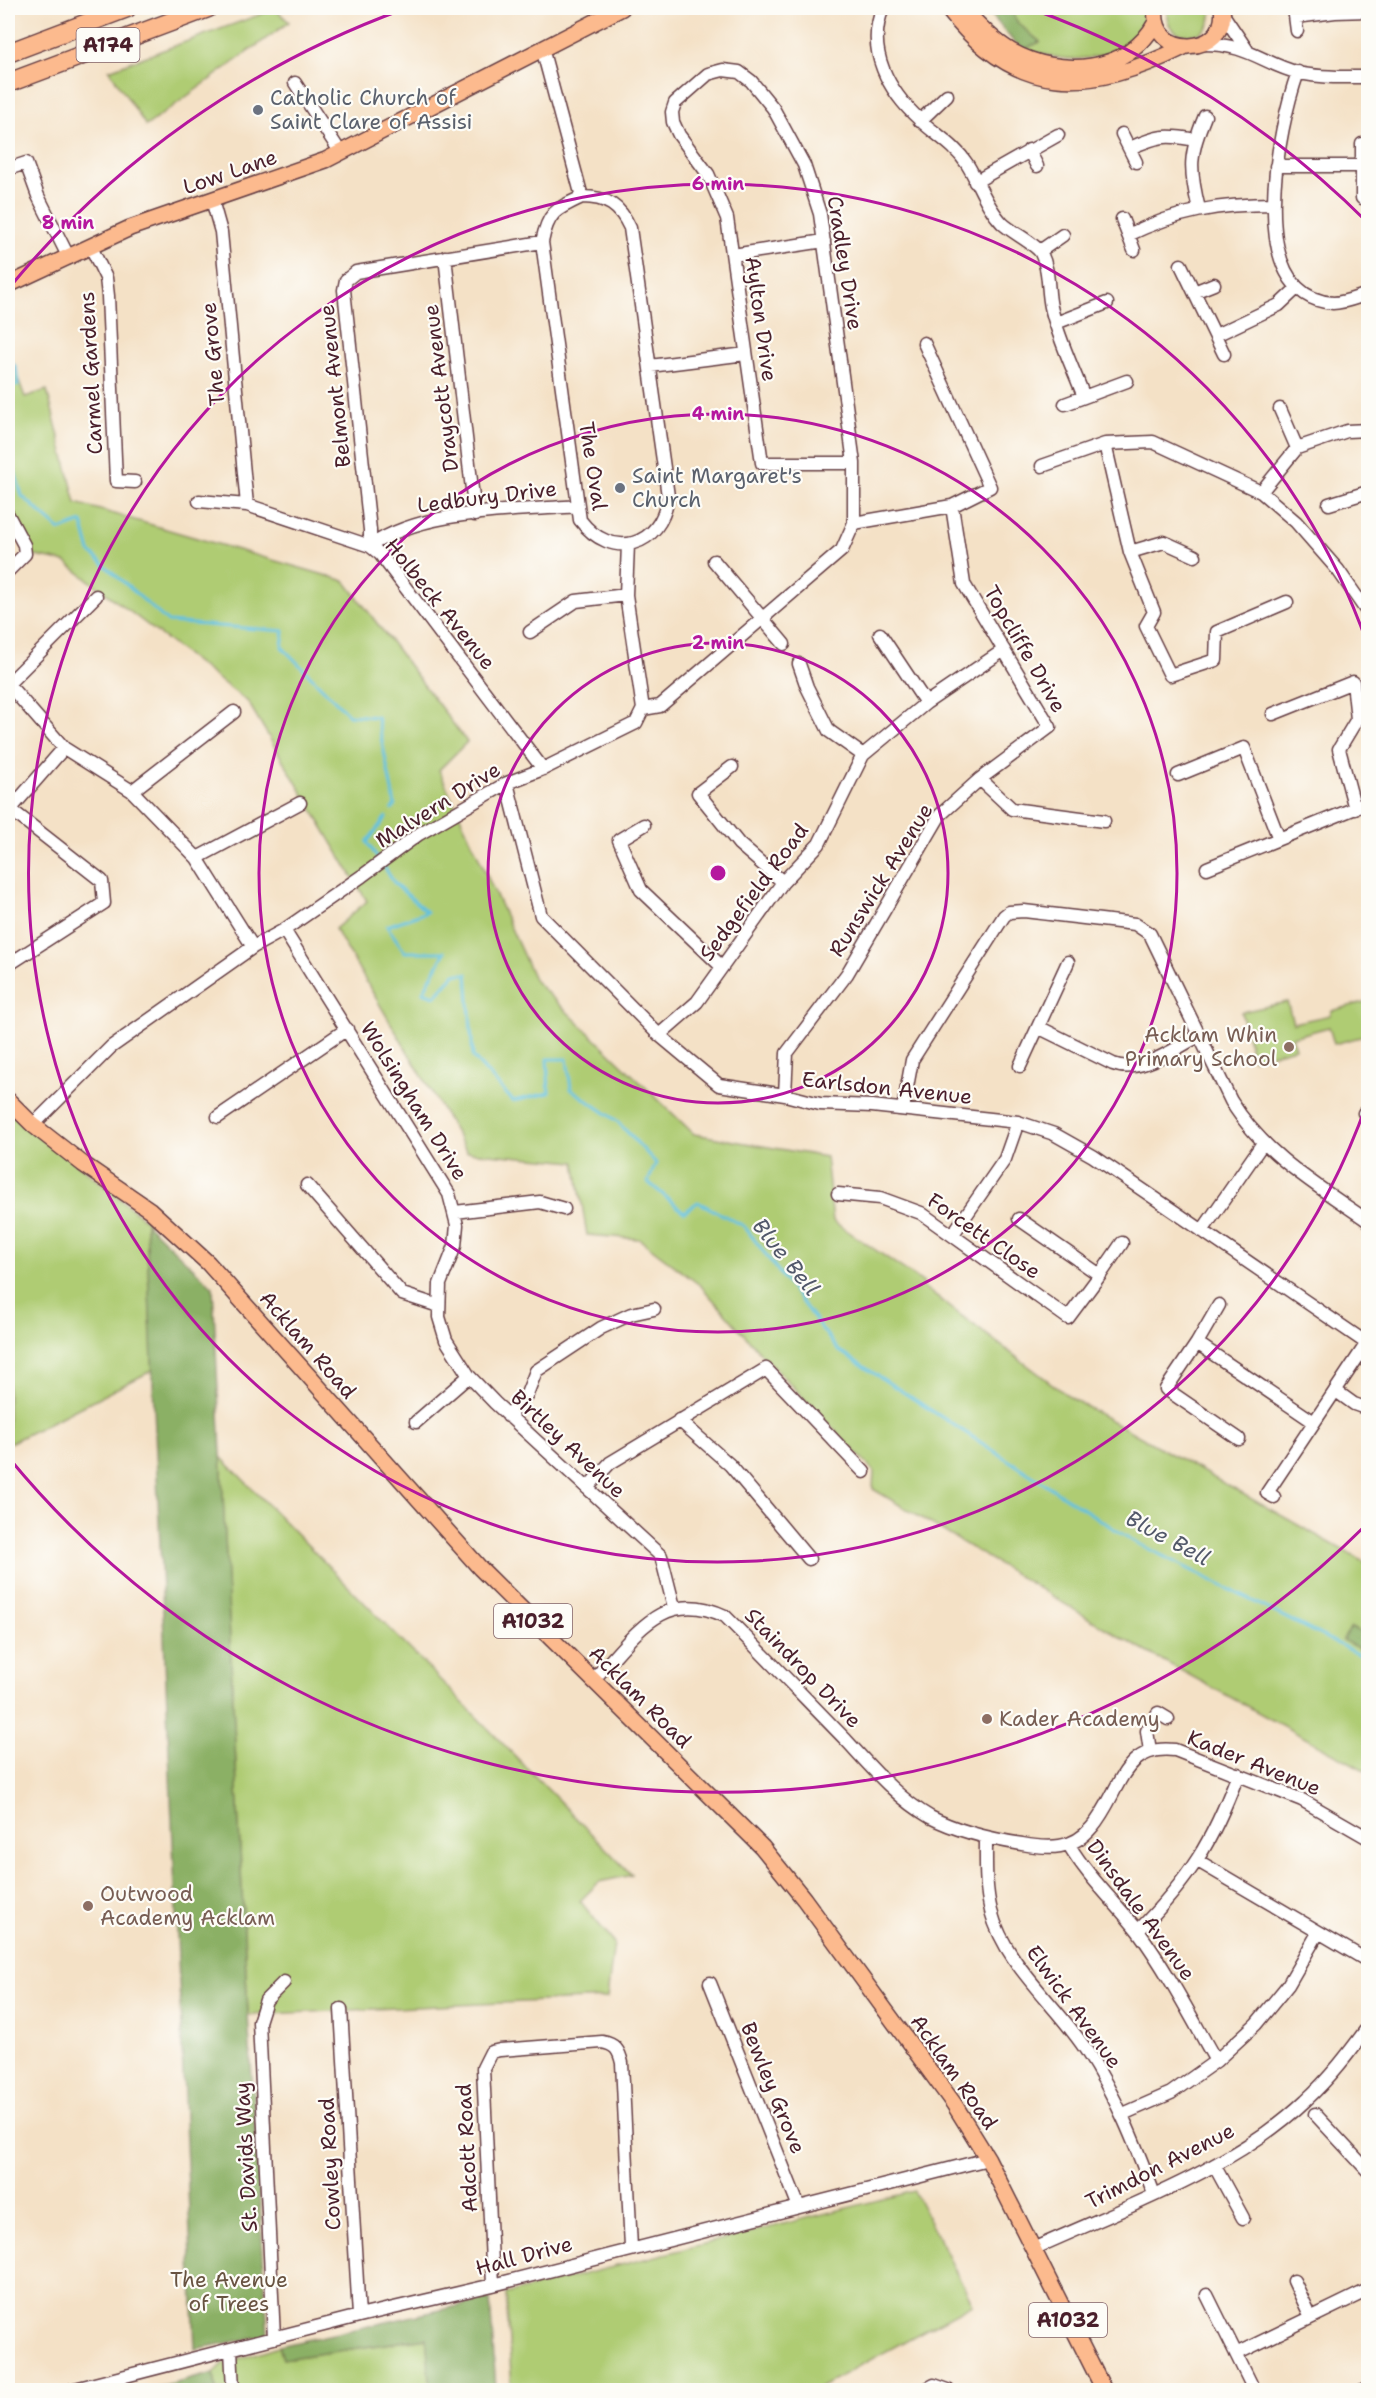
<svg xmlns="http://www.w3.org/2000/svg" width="1376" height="2398" font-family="'Shantell Sans',sans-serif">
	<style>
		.green { fill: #afcc73; stroke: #7c764f; stroke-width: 1.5 }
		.forest { fill: #8bb065; stroke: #6a6848; stroke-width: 1.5 }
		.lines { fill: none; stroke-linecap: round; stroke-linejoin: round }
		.stream { stroke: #61c1e0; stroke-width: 3 }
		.minor-casing { stroke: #643c42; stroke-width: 15 }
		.major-casing { stroke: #643c42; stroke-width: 18 }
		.highway-casing { stroke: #643c42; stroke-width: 21 }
		.minor { stroke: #fff; stroke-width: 12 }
		.major { stroke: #fcba8e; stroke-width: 15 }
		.highway { stroke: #fcba8e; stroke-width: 18 }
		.ring { fill: none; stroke: #b5179e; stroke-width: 3 }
		.worship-dot { fill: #6b7280; stroke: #fdfcf7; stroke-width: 2 }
		.education-dot { fill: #8d6e63; stroke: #fdfcf7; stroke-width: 2 }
		.labels { text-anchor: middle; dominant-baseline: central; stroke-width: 4.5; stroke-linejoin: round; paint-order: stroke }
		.shield { fill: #fdfcf7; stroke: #806168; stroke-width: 1.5 }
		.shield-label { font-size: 20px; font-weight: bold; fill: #4a1f2b }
		.worship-label { font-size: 21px; fill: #5b616d; stroke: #fdfcf7; text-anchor: start }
		.street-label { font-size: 21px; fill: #4a1f2b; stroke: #fdfcf7 }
		.education-label { font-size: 21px; fill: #785e54; stroke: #fdfcf7; text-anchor: start }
		.park-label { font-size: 21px; fill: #685341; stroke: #fdfcf7 }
		.water-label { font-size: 22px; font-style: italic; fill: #52586a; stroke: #fdfcf7 }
		.centre { fill: #b5179e; stroke: #fdfcf7; stroke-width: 3 }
		.ring-label { font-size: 18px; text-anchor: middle; font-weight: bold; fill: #b5179e; stroke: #fdfcf7; stroke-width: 4.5; stroke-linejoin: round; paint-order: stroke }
	</style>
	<rect width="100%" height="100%" fill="#fdfcf7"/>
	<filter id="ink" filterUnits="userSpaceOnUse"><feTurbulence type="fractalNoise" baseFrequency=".0167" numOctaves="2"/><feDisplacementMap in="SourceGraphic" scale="12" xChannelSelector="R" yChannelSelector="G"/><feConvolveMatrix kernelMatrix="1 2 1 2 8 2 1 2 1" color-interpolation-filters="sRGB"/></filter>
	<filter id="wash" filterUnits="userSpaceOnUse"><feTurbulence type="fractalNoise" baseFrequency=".008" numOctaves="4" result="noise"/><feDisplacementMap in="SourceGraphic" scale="24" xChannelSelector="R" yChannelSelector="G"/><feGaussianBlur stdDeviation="1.35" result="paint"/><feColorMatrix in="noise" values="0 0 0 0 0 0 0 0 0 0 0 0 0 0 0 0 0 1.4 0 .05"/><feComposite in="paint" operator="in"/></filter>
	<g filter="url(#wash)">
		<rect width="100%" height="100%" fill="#f4e1c6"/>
		<!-- green -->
		<path class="green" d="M1009 8H1146C1144 47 1096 63 1061 58 1049 56 1036 52 1025 49L1039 41 1018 24Z
			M1168 8H1210C1219 44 1159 44 1168 8Z
			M275 9 289 22 146 126 109 70Z
			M8 352 25 397 47 390 76 503 345 581 467 742 439 770 535 981 694 1134 826 1157 833 1221 924 1283 922 1286 1071 1398 1368 1564V1624L1363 1633 1343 1640 1368 1653V1772L1125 1640 873 1489 874 1471 764 1357 701 1286 639 1239 587 1235 575 1162 467 1152 335 929 367 901 248 702 65 562 31 555 26 539 8 510Z
			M1368 1001V1035L1334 1044 1329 1027 1292 1037 1295 1048 1253 1059 1241 1012 1287 1002 1293 1023 1331 1015V1011Z
			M8 1107 149 1223H146L153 1370 8 1444Z
			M221 1457 632 1875 599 1882 580 1901 614 1943 607 1998 248 2015Z
			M914 2191 973 2304 815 2390H512L506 2294Z
			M427 2338 431 2390H216L214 2373 223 2364 279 2346 283 2359Z"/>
		<!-- forest -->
		<path class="forest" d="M986 8H1009L1018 23 1040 42 1025 49 1013 41Z
			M146 1223 213 1287 248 2015 268 2335 195 2349Z
			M1368 1624V1653L1342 1640 1351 1628 1363 1633Z
			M490 2299 496 2390H431L426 2338 283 2359 279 2346Z
			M214 2373 216 2390H153L154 2389Z"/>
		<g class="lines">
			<!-- stream -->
			<path class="stream" d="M8 359 16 367 18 385 8 386
				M8 449 22 496 60 530 82 522 90 552 168 622 284 631 282 647 349 715 377 717 395 805 392 809
				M379 860 367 842 386 817
				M383 865 395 884 427 912 387 926 405 952H445L423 992 435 996 455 974H467L473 1057 513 1101 549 1093 547 1059H567L571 1089 617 1121 656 1163 648 1182 684 1212 698 1202 744 1226 838 1350 1133 1541 1368 1659"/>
		</g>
	</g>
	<g filter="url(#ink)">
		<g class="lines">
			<!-- minor casing -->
			<g class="minor-casing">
				<path id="minor" d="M883 8C865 50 889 92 920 120 936 135 955 145 967 164 979 183 986 206 1002 223 1011 232 1036 244 1041 253 1050 271 1047 289 1051 307 1058 338 1073 368 1084 397
					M1294 8 1297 31
					M1222 13 1247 50
					M1296 17 1335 12 1368 11
					M1203 44C1249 44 1261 63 1299 73 1322 78 1346 77 1368 77
					M542 48 582 197
					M1298 72C1279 126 1241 296 1333 303 1344 303 1358 297 1368 294
					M295 83 341 153
					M920 121 947 95
					M1122 134 1136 162
					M1362 144V198
					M1130 148C1157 136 1165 134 1195 140
					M1029 150 1037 166
					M1276 166H1361
					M8 169 26 163 38 196 69 258
					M975 182 1058 135
					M582 197C607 197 620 206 630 228L668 496C662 548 611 561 580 520L542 242C548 212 556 209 582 197Z
					M212 200 221 232 247 505
					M1199 209C1189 169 1189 154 1205 116
					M1122 219 1134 250
					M1128 235C1178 211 1219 204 1274 204
					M91 247 106 278 108 296 116 481 135 482
					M1040 251 1063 235
					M733 255 824 241
					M445 257 475 515
					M1181 265 1224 354
					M1194 292 1214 284
					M1056 323 1107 303
					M1216 335 1279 305 1297 288
					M650 366 746 354
					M1065 404 1127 381
					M1280 409 1297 448
					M1105 444 1130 552 1154 612 1146 626 1170 675 1216 660 1217 632 1287 602
					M1042 466 1105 444 1153 442 1261 492 1296 522 1338 570 1368 613
					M1261 492 1297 448 1347 431 1368 430
					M199 501 247 505 370 546 380 554 543 769
					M1329 504 1368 492
					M952 506 964 584 1050 727 980 779
					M8 515 24 545 25 554 8 571
					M854 523 952 506 990 487 924 343
					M628 544 626 595 643 709
					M370 546V530L344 290 346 280 356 272 542 242
					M370 546C425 508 512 512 577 506
					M1130 552 1164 542 1195 556
					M714 561 784 644
					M530 632 576 601 626 595
					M880 634 926 703
					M799 664 807 687 829 731 863 755
					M8 684 64 748 132 791 197 858 253 947
					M8 684 96 596
					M643 709 660 706 842 550 854 523V463L820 214 804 165 773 108 751 81 739 72 723 70 708 74 675 103 672 112 673 122 679 135 708 174 727 218 762 463H854
					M1273 714 1353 682 1357 719 1339 749 1355 809
					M732 767 698 793 739 844 783 882
					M1178 775 1244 748 1279 839
					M507 783 541 916 659 1035 719 1085 785 1095 820 1104 872 1106 1018 1122 1054 1134 1093 1156 1368 1344
					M132 791 234 712
					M8 812 64 748
					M644 825 619 840 641 890 721 966
					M197 858 300 803
					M1207 868 1368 803
					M284 930 449 1194 457 1225 455 1246 440 1284 439 1317 446 1340 469 1376 495 1403 661 1556 674 1607
					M1068 962 1038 1027 1113 1064C1140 1075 1175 1048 1199 1036
					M8 965 104 903 102 881 10 809
					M659 1035 697 1002 783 882 819 844 863 755 926 703 1004 650
					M1020 1066 1038 1027
					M785 1095 787 1053 847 974 940 815 980 779 1012 809 1104 821
					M903 1109 912 1060 1004 916 1009 912 1024 911 1135 924 1150 934 1231 1101C1264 1155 1318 1186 1368 1221
					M1364 1113 1368 1111
					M218 1117 347 1029
					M33 1125 111 1047 253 947 284 930 362 876 419 834 507 783 543 769 636 723 643 709
					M307 1185 402 1294 439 1306
					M838 1194 880 1198 921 1213 1068 1318 1100 1275 1019 1219
					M455 1212 540 1202 564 1209
					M1202 1231 1263 1143
					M953 1234 1005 1159 1018 1122
					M1100 1275 1122 1243
					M1197 1343 1219 1305
					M1336 1391 1354 1404 1368 1409
					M508 1416 527 1394 536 1371 601 1328 631 1314 654 1309
					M679 1420 730 1465 809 1559
					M416 1422 469 1376
					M1239 1439 1166 1389 1197 1343 1314 1422
					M587 1488 610 1463 766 1369 864 1472
					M1274 1497 1267 1493 1367 1343
					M593 1680C634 1638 661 1586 725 1616 766 1657 806 1699 846 1740 872 1768 897 1798 930 1817 959 1832 990 1839 1022 1844 1049 1849 1073 1850 1092 1827 1120 1795 1121 1743 1175 1750L1302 1800 1368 1838
					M1150 1751 1147 1731 1158 1713 1168 1719
					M986 1838C986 1863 985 1887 991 1911 1005 1965 1056 2004 1086 2050 1117 2098 1134 2141 1154 2194
					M1069 1845C1088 1877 1115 1902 1138 1931 1168 1972 1191 2017 1216 2061
					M1198 1861 1368 1961
					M1138 1931C1190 1878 1212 1843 1238 1774
					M710 1983 799 2207
					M341 2009 359 2316
					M1123 2114 1171 2093 1216 2061 1256 2024 1288 1985 1318 1933
					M1315 2114 1368 2171
					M1214 2165 1243 2218
					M1033 2249C1123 2208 1234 2169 1306 2100 1330 2078 1349 2053 1368 2027
					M1294 2281 1311 2317
					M493 2285 483 2068 491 2052 500 2050 602 2042C615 2044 619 2050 622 2063L631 2248
					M1207 2295 1254 2390
					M274 2338 259 2022 266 2000 284 1982
					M231 2349 233 2390
					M1236 2354 1368 2290
					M71 2390 359 2316 493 2285 988 2159
					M925 2390 934 2385 948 2390
					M1363 2390 1368 2387"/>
			</g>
			<!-- major casing -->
			<g class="major-casing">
				<path id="major" d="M947 8C1016 98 1089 94 1184 47
					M963 8C977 24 992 40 1011 51 1059 78 1128 74 1156 22
					M1156 8C1149 60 1230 57 1222 8
					M8 285 130 228 326 160 622 8
					M8 1100 33 1125 83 1164 150 1210 208 1263 480 1568 762 1847 804 1899 954 2104 988 2159 1104 2390"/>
			</g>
			<!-- highway casing -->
			<g class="highway-casing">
				<path id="highway" d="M8 53 127 8
					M8 83 208 8"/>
			</g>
			<!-- minor -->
			<use href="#minor" class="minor"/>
			<!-- major -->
			<use href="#major" class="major"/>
			<!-- highway -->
			<use href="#highway" class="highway"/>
		</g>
	</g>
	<!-- distance rings -->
	<g class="ring">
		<circle cx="718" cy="873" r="230"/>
		<circle cx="718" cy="873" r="459"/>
		<path d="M1367 1103A689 689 0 1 1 1367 643"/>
		<path d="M1368 1523A919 919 0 0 1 9 1458M9 288A919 919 0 0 1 404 9M1032 9A919 919 0 0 1 1368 223"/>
	</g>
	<!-- markers -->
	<g class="worship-dot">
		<circle cx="258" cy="110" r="6"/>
		<circle cx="620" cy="488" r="6"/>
	</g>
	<g class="education-dot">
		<circle cx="1289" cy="1047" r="6"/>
		<circle cx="987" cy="1719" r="6"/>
		<circle cx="88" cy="1906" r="6"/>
	</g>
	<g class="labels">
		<!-- shield labels -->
		<g class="shield">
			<rect x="76.5" y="28" width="63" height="34" rx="4.5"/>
			<rect x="494" y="1604" width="78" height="34" rx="4.5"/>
			<rect x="1029" y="2303" width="78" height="34" rx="4.5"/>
		</g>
		<g class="shield-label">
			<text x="108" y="45">A174</text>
			<text x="533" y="1621">A1032</text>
			<text x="1068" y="2320">A1032</text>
		</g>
		<!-- worship labels -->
		<g class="worship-label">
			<text x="270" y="98">Catholic Church of<tspan x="270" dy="24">Saint Clare of Assisi</tspan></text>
			<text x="632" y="476">Saint Margaret's<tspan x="632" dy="24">Church</tspan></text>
		</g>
		<!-- street labels -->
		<g class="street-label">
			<text transform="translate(230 172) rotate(-19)">Low Lane</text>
			<text transform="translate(845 263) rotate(81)">Cradley Drive</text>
			<text transform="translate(761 319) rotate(82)">Aylton Drive</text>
			<text transform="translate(213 354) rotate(-95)">The Grove</text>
			<text transform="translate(91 373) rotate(-93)">Carmel Gardens</text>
			<text transform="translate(335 386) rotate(-96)">Belmont Avenue</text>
			<text transform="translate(441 388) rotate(-97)">Draycott Avenue</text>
			<text transform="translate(593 466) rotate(81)">The Oval</text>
			<text transform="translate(487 497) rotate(-7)">Ledbury Drive</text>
			<text transform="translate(440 604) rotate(51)">Holbeck Avenue</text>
			<text transform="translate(1025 649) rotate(60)">Topcliffe Drive</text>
			<text transform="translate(438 805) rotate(-32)">Malvern Drive</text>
			<text transform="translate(881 880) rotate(-58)">Runswick Avenue</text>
			<text transform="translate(754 892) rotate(-53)">Sedgefield Road</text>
			<text transform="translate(887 1088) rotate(6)">Earlsdon Avenue</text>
			<text transform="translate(414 1101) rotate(58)">Wolsingham Drive</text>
			<text transform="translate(984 1236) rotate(35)">Forcett Close</text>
			<text transform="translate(308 1345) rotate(49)">Acklam Road</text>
			<text transform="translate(568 1444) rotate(43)">Birtley Avenue</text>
			<text transform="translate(803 1668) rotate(46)">Staindrop Drive</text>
			<text transform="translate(640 1697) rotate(45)">Acklam Road</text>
			<text transform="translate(1254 1763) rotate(22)">Kader Avenue</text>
			<text transform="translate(1141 1910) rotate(54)">Dinsdale Avenue</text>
			<text transform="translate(1074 2007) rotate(54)">Elwick Avenue</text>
			<text transform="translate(954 2072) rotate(55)">Acklam Road</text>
			<text transform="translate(773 2088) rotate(68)">Bewley Grove</text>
			<text transform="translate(467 2148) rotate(-93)">Adcott Road</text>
			<text transform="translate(246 2157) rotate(-93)">St. Davids Way</text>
			<text transform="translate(330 2164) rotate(-93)">Cowley Road</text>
			<text transform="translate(1160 2166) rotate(-27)">Trimdon Avenue</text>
			<text transform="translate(524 2256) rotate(-15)">Hall Drive</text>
		</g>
		<!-- education labels -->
		<g class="education-label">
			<text x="1277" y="1035" text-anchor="end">Acklam Whin<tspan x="1277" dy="24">Primary School</tspan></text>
			<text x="999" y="1719">Kader Academy</text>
			<text x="100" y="1894">Outwood<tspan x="100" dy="24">Academy Acklam</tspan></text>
		</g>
		<!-- park labels -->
		<g class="park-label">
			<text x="229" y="2280">The Avenue<tspan x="229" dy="24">of Trees</tspan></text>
		</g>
		<!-- water labels -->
		<g class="water-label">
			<text transform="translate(786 1257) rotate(51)">Blue Bell</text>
			<text transform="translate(1168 1538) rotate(28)">Blue Bell</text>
		</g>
	</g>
	<circle cx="718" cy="873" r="9" class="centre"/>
	<g class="ring-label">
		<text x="718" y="190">6 min</text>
		<text x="68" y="229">8 min</text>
		<text x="718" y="420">4 min</text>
		<text x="718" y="649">2 min</text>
	</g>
	<!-- margin -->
	<rect width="1376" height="2398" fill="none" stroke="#fdfcf7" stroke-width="30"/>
</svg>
